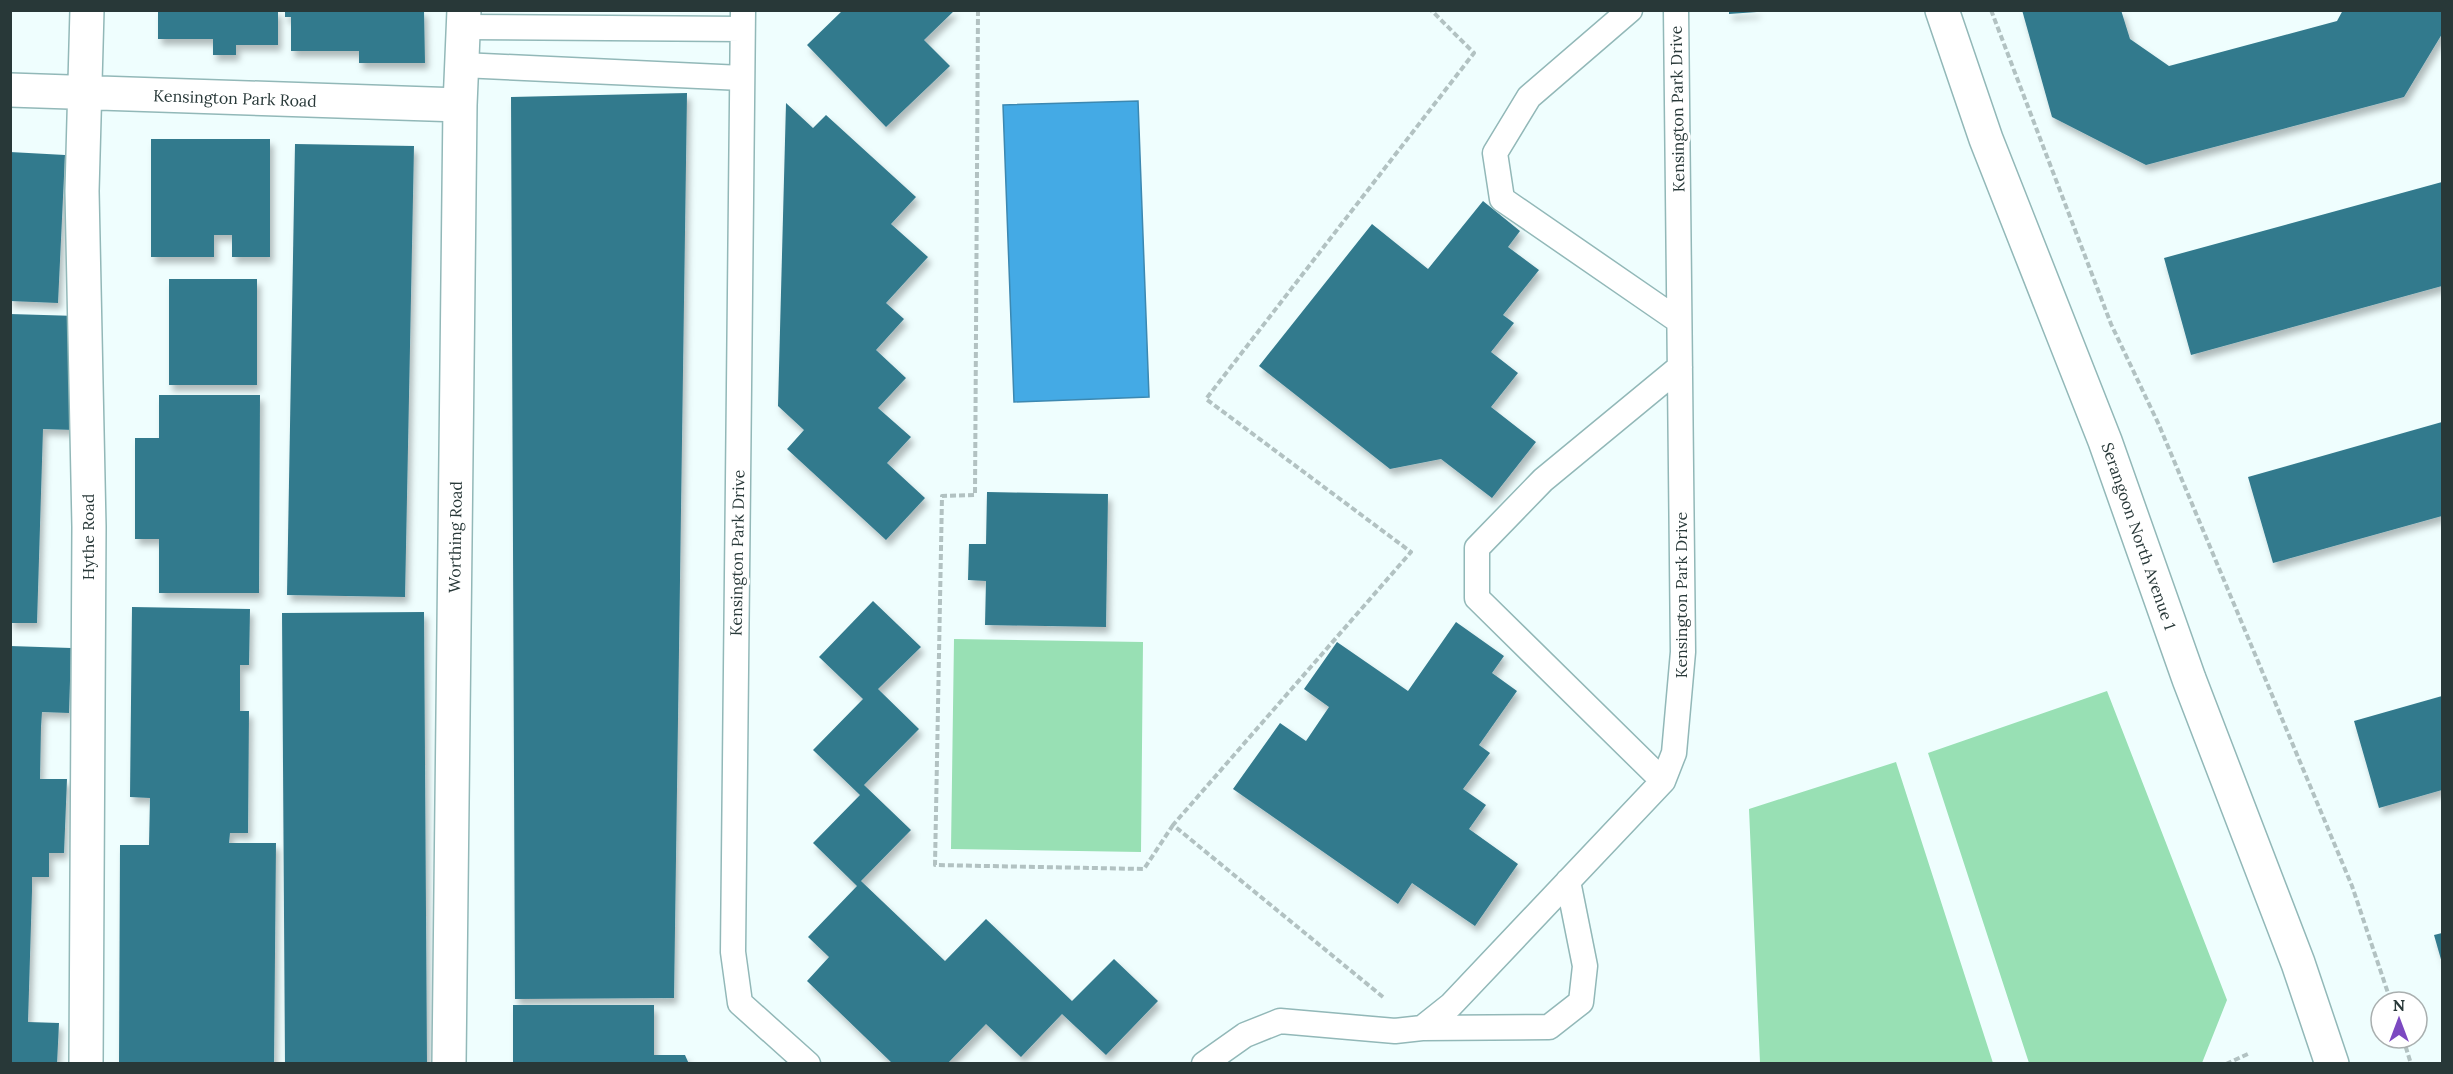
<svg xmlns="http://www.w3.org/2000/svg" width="2453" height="1074" font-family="Lora,serif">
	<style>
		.green { fill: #98e0b4 }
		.water { fill: #44aae5; stroke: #3c88b1; stroke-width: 1.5 }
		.building { fill: #337a8d; filter: url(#shadow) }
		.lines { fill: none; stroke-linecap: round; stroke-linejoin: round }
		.lane-casing { stroke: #92b8b8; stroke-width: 27 }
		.street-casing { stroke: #92b8b8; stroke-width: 36 }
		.path { stroke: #b2c2c2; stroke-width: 4; stroke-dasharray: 6 3; stroke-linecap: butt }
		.lane { stroke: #fff; stroke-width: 24 }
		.street { stroke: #fff; stroke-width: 33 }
		.labels { text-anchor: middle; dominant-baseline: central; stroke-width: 6; stroke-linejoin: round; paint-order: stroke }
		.street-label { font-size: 16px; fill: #283838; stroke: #fff }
	</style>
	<defs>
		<filter id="shadow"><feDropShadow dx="3.5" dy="6" stdDeviation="3" flood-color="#0004"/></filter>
	</defs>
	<rect width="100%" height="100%" fill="#effefe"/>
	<!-- green -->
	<path class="green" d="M954 639 1143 642 1141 852 951 849Z
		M2107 691 2227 1000 2202 1063H2029L1928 753Z
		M1896 762 1993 1063H1760L1749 809Z"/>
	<!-- water -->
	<path class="water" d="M1138 101 1149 397 1014 402 1003 105Z"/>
	<!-- building -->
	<path class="building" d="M158 10H278V45H236V55H213V39H158Z
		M285 10H424L425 63H359V51H291V17H285Z
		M843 10H955L924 40 950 66 886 127 807 45Z
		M1729 10H1757V12L1729 14Z
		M2022 10H2121L2130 39 2169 66 2337 21 2343 10H2442V34L2404 97 2146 165 2052 117Z
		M687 93 674 998 515 999 511 97Z
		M786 103 813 128 826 115 916 197 891 224 928 257 886 303 904 319 876 350 906 378 878 408 911 437 887 463 925 498 886 540 787 449 804 430 778 406Z
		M151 139H270V257H232V235H214V257H151Z
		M295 144 414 146 405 597 287 595Z
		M10 152 65 155 58 303 10 301Z
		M2442 182V286L2191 355 2164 258Z
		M1483 201 1520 231 1508 247 1539 270 1503 315 1514 323 1491 352 1518 373 1491 407 1536 442 1492 498 1441 459 1390 469 1259 366 1372 224 1428 269Z
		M169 279H257V385H169Z
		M10 314 77 316 75 430 43 429 37 623H10Z
		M159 395H260L259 593H159V539H135V438H159Z
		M2442 422V516L2273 563 2248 477Z
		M987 492 1108 494 1106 627 985 625 986 581 968 580 969 544H986Z
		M873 601 921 647 878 689 919 729 864 785 911 830 861 881 945 961 986 919 1072 1001 1114 959 1158 1001 1106 1055 1062 1014 1021 1057 986 1024 947 1064H893L807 981 829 957 808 937 857 886 813 843 860 795 813 750 863 699 819 657Z
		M132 607 250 609 249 665H240V711H249L248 833H230L229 843H276L274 1064H119L120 845H149L150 798 130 797Z
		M424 612 427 1064H285L282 613Z
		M1456 622 1504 656 1492 673 1517 691 1479 745 1490 753 1463 789 1486 805 1469 829 1518 864 1475 926 1412 883 1398 904 1233 789 1280 723 1306 741 1329 707 1304 689 1337 642 1408 691Z
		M10 646 71 648 69 713 42 712 41 727 40 779H67L64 853H49V877H32V891L28 1022 59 1023 57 1064H10Z
		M2442 696V790L2379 808 2354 721Z
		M2442 933V963L2434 935Z
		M513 1005H654V1055H685L689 1064H513Z"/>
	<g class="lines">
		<!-- lane casing -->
		<g class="lane-casing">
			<path id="lane" d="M743 10 733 952 740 1003 808 1064
				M1630 10 1529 97 1495 153 1502 199 1679 321
				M463 27 742 29
				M462 65 742 78
				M1663 781 1477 598V548L1543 480 1680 367
				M1422 1028 1451 1005 1663 781 1674 753 1683 652 1676 10
				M1204 1064 1245 1035 1280 1021 1395 1031 1422 1028 1549 1027 1581 1002 1585 966 1568 881"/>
		</g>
		<!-- street casing -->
		<g class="street-casing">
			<path id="street" d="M1942 10 1986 139 2105 441 2189 679 2298 963 2332 1064
				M10 90 460 105
				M86 1064 89 527 82 191 87 10
				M449 1064 460 105 464 10"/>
		</g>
		<!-- path -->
		<path class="path" d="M978 10 975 495 942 496 935 865 1144 869 1173 825
			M1991 10 2111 324 2159 425 2352 886 2391 1002
			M1383 997 1173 825 1411 552 1206 399 1474 53 1431 10
			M2403 1038 2411 1064
			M2226 1064 2250 1053"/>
		<!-- lane -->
		<use href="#lane" class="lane"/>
		<!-- street -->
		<use href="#street" class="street"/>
	</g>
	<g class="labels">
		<!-- street labels -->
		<g class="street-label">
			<text transform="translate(235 98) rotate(2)">Kensington Park Road</text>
			<text transform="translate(1677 109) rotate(-91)">Kensington Park Drive</text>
			<text transform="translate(2139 536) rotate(71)">Serangoon North Avenue 1</text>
			<text transform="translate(88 537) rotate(-90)">Hythe Road</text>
			<text transform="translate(455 537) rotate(-89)">Worthing Road</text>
			<text transform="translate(737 553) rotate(-89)">Kensington Park Drive</text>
			<text transform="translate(1681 595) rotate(-90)">Kensington Park Drive</text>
		</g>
	</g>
	<!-- border -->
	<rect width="2453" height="1074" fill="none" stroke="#283838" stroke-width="24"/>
	<!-- north arrow -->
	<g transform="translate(2399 1020)"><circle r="28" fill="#ffffff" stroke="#a9afaf" stroke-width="1.5"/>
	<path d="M0-4.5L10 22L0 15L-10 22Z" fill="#7c49c1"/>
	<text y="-9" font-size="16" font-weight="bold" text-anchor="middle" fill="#283838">N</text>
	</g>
</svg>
